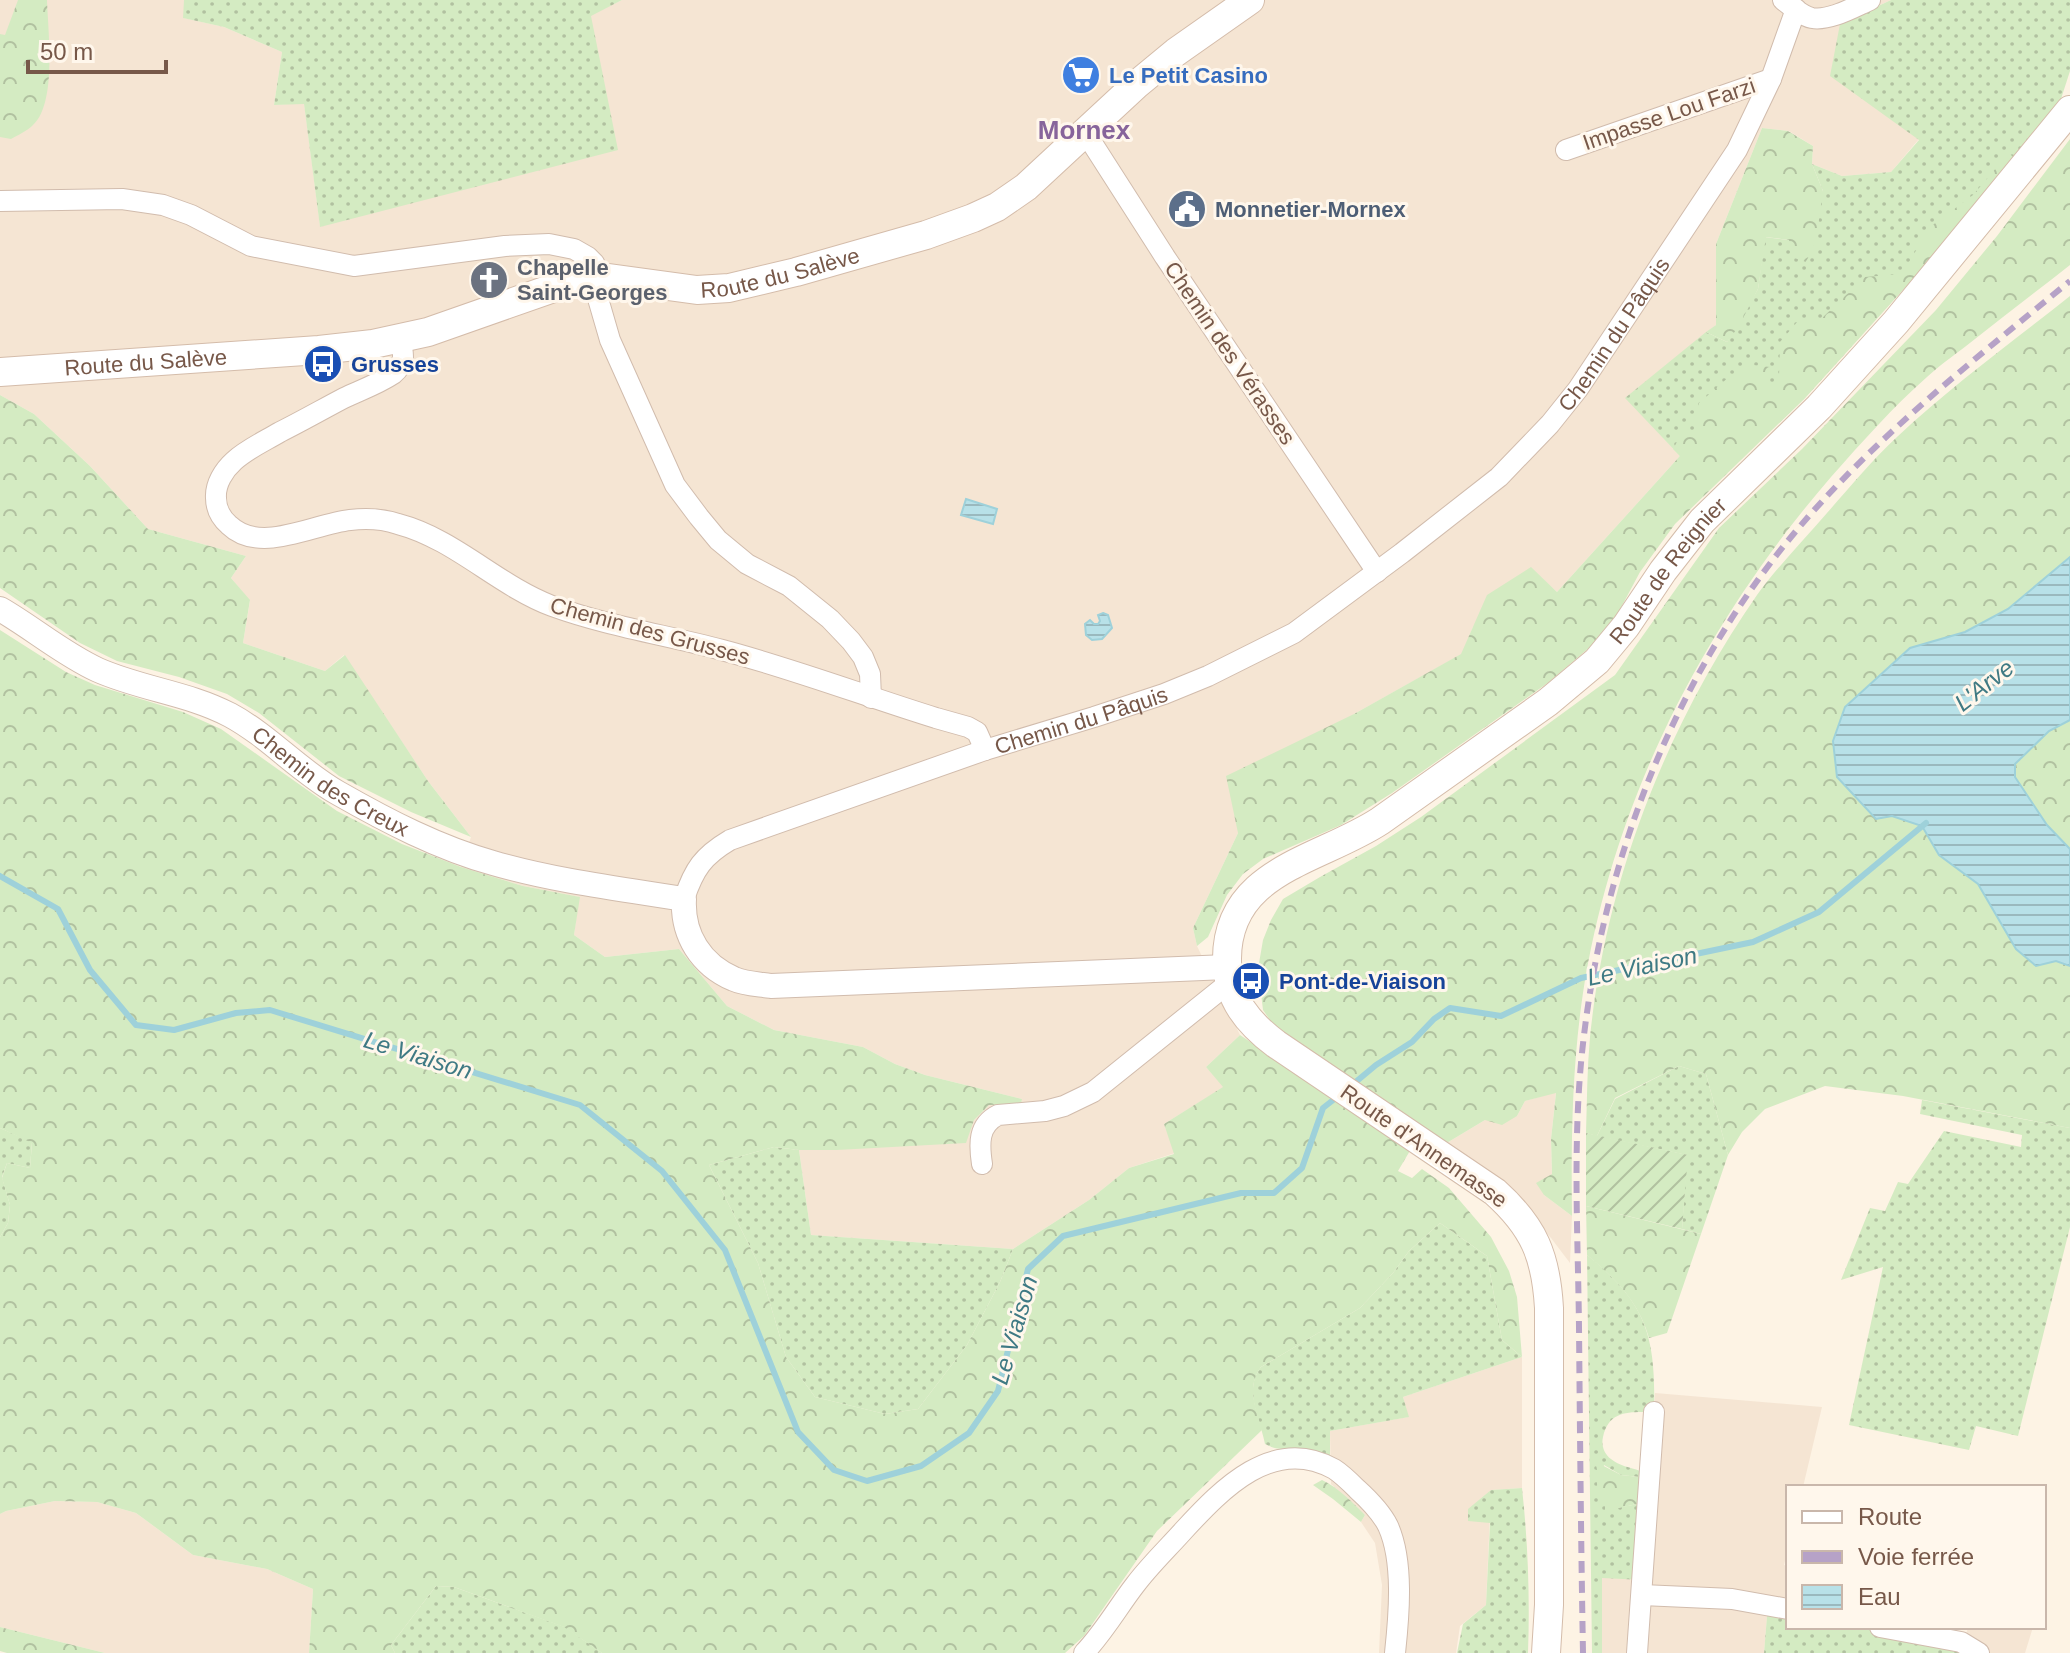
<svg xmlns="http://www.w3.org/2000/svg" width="2070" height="1653" font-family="Helvetica,sans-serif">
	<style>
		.residential { fill: #f5e5d3 }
		.grass { fill: url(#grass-dots) }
		.forest { fill: url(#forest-crowns) }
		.garden { fill: url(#garden-furrows) }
		.water { fill: url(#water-rules); stroke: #9ed1da; stroke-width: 2 }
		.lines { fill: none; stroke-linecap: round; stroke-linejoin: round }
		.stream { stroke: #9ed1da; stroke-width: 6 }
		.minor-casing { stroke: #d1bcad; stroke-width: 22 }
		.tertiary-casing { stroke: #d1bcad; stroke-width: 26 }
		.secondary-casing { stroke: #d4bcaa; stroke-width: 30 }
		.minor { stroke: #fff; stroke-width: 20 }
		.tertiary { stroke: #fff; stroke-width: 24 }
		.secondary { stroke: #fff; stroke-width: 28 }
		.rail { stroke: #b6a2c7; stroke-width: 6; stroke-dasharray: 12 8; stroke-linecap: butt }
		.labels { text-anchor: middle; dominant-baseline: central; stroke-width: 6; stroke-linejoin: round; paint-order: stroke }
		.shop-label { font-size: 22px; font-weight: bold; fill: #366cbe; stroke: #fff7ec; text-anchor: start }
		.street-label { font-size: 22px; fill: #775849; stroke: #fff7ec }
		.service-label { font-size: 22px; font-weight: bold; fill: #4e5e75; stroke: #fff7ec; text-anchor: start }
		.worship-label { font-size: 22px; font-weight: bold; fill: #5b616d; stroke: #fff7ec; text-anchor: start }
		.transit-label { font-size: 22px; font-weight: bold; fill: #164399; stroke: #fff7ec; text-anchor: start }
		.water-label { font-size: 24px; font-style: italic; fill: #3f7a84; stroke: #fff7ec }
		.quarter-label { font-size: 26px; font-weight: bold; fill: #87649b; stroke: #fff7ec }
	</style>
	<defs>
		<pattern id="grass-dots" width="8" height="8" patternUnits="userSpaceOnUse" patternTransform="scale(2)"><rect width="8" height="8" fill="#d4ebc2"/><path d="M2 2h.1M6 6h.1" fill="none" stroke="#b1c1a0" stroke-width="1.8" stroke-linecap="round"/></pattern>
		<pattern id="forest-crowns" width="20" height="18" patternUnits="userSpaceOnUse" patternTransform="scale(2)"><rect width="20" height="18" fill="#d4ebc2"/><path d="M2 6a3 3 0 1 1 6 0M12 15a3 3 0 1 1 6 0" fill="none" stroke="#b1c1a0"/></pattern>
		<pattern id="garden-furrows" width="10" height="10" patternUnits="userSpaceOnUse" patternTransform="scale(2)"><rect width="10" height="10" fill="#d4ebc2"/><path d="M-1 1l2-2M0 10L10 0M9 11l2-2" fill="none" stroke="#b1c1a0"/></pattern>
		<pattern id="water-rules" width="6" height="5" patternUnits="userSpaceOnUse" patternTransform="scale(2)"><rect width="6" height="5" fill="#b8e1e8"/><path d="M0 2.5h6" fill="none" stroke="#9ab9be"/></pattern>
	</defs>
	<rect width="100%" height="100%" fill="#fdf3e4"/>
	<!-- residential -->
	<path class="residential" d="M0 0H184V18L224 27 282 52 274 105 304 103 320 226 591 15 622 0H1891L1840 24 1919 139 1891 172 1842 176 1812 164 1813 146 1789 131 1762 128 1716 244V325L1626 398 1680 456 1557 592 1531 568 1473 627 1462 654 1354 714 1238 833 1193 928 1197 946 1240 1035 1206 1067 1224 1087 1164 1124 1175 1153 1129 1168 1089 1200 1013 1249 811 1235 799 1150H837L974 1120 989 1104H1020L1022 1099 925 1075 895 1064 863 1047 774 1030 727 1006 679 949 605 957 574 935 579 897 523 886 461 867 471 837 428 781 344 655 325 671 243 643 250 601 231 578 246 556 148 529 90 466 34 414 0 395Z
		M1556 1092 1551 1139 1552 1175 1544 1195 1572 1216 1570 1263 1551 1238 1509 1191 1445 1144 1485 1120 1517 1116 1525 1101Z
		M1522 1357V1488L1491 1490 1486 1605 1460 1626 1456 1653H1379L1382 1585 1375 1543 1361 1522 1365 1515 1331 1484 1330 1431 1408 1417 1403 1397Z
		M1655 1393 1822 1407 1803 1487H1788V1549L1784 1565 1788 1566V1607L1768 1605 1764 1653H1602V1577L1642 1580Z
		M55 1501 97 1502 136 1513 193 1555 267 1569 313 1589 309 1653H105L0 1627V1514L6 1511Z
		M1968 1627H2033L2025 1653H1979L1964 1643Z"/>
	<!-- grass -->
	<path class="grass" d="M184 0H622L591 16 618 150 320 227 304 104 274 105 282 52 224 27 183 18Z
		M1891 0H2070V71L2060 102 1939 250 1804 399 1779 423 1762 412 1663 476 1680 456 1625 398 1706 332 1727 342 1758 289 1765 237 1789 240 1823 191 1812 164 1842 176 1891 172 1919 140 1830 76 1840 24Z
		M1679 1066 1706 1074 1728 1155 1701 1234 1682 1229 1687 1155 1597 1136 1615 1099Z
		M1922 1100 2070 1128V1227L2018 1436 1976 1426 1969 1450 1849 1425 1883 1267 1841 1280 1870 1208 1885 1211 1898 1182 1908 1184 1944 1131 2021 1147 2022 1135 1920 1114Z
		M0 1128 32 1142 30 1168 7 1163 2 1177 10 1205 8 1223 0 1237Z
		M774 1147 799 1150 811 1235 1013 1249 1000 1282 967 1345 918 1409 885 1414 815 1397 786 1357 758 1263 709 1165Z
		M1440 1223 1487 1256 1502 1340 1522 1357 1403 1397 1409 1417 1330 1431V1457C1319 1453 1309 1449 1297 1449 1283 1448 1278 1451 1265 1444 1260 1418 1243 1390 1261 1367L1360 1308 1393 1273 1409 1251Z
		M1587 1255C1647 1303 1656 1337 1654 1412 1631 1412 1609 1409 1603 1437 1601 1445 1604 1454 1611 1459 1619 1466 1630 1467 1640 1471L1639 1477 1621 1475 1604 1465 1599 1504H1605V1510L1649 1502 1643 1580 1602 1578V1653H1592Z
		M1522 1488C1528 1543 1530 1597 1528 1653H1457L1463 1624 1486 1605 1490 1523 1468 1521V1509L1491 1490Z
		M436 1586 454 1587 565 1627 602 1653H395L391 1645Z
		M1768 1604 1788 1609V1627H1880L1979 1653H1764Z"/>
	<!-- forest -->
	<path class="forest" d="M18 0H47C48 31 57 103 33 125 27 131 18 135 11 139L0 137V34L5 35Z
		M1762 128 1788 131 1813 146 1812 164 1823 191 1816 241 1806 262 1792 257 1789 240 1766 237 1758 289 1739 326 1727 342 1706 332 1716 325V244Z
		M2070 139V265C2038 290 2007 314 1975 339 1959 352 1942 363 1927 377 1893 407 1862 442 1831 477 1704 624 1613 800 1583 993 1572 1067 1571 1141 1572 1216L1544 1195 1536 1183 1552 1174 1551 1139 1556 1093 1525 1101 1517 1116 1502 1125 1485 1120 1445 1144 1277 1030 1263 1010 1258 969 1263 940 1271 920 1283 899 1320 877 1376 846 1421 817 1615 675 1719 528 1802 449 1936 310 1997 236Z
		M2009 153 2014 158 1939 250 1804 399 1675 524 1640 572 1617 615 1590 647 1549 682 1392 793 1341 825 1263 859 1243 874 1227 895 1208 937 1197 946 1193 928 1238 833 1226 776 1354 714 1461 654 1487 595 1531 567 1557 592 1680 456 1673 449 1682 433H1694L1699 403 1730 376 1752 365 1770 367 1764 380 1769 393 1779 377 1780 342 1798 321 1821 319 1865 277 1902 274 1930 227 1973 195Z
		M2070 296V557L2008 609 1965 632 1910 648 1845 707 1833 741 1892 816 1922 825 1939 855 1978 884 2016 949 2036 966 2056 961 2070 966V1128L1903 1096 1825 1086 1765 1109 1742 1132 1728 1155 1706 1074 1679 1066 1615 1098 1597 1136 1586 1133C1587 1101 1587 1069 1590 1037 1606 879 1667 725 1757 595 1778 566 1804 540 1827 513 1850 487 1872 460 1897 437 1951 386 2012 342 2070 296Z
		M0 395 34 414 90 466 148 529 246 556 231 578 250 600 243 643 325 671 345 655 428 781 471 837 411 812 339 776 259 713 227 694 179 677 117 661 80 643 0 588Z
		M0 630 66 672 95 685 183 712 221 729 337 811 402 844 461 867 523 886 580 897 574 935 605 957 679 949 727 1006 774 1030 863 1047 895 1064 925 1075 1022 1099 1021 1104 989 1105 974 1120 966 1143 837 1150H799L774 1147 709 1165 758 1263 786 1357 815 1397 885 1414 918 1409 967 1345 1000 1282 1013 1249 1089 1200 1129 1168 1174 1154 1164 1124 1223 1087 1206 1067 1240 1035 1411 1149 1398 1171 1412 1178 1422 1169 1449 1188 1491 1237 1509 1271 1517 1297 1522 1357 1502 1340 1487 1256 1440 1223 1409 1251 1393 1273 1360 1308 1261 1367C1246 1387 1256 1408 1262 1430L1157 1531 1084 1636 1065 1653H602L564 1627 454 1587 436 1586 391 1645 395 1653H309L313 1589 267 1569 193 1555 136 1513 97 1502 55 1501 6 1511 0 1514V1237L8 1223 10 1205 2 1178 7 1163 30 1168 32 1143 0 1128Z
		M2070 720V849L2047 825 2015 777V764L2049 731Z
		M1586 1206 1701 1234 1667 1333 1649 1338C1639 1302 1615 1278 1587 1255Z
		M1596 1462 1621 1475 1639 1477V1491L1637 1504 1605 1511V1504H1598Z
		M1322 1480C1339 1488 1352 1502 1365 1515L1361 1522 1333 1499 1313 1485Z
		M0 1627 105 1653H7L0 1651Z"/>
	<!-- garden -->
	<path class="garden" d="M1586 1133 1688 1155 1682 1229 1586 1206Z"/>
	<!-- water -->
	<path class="water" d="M966 499 997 509 993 524 961 515Z
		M2070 557V720L2049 731 2015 764V777L2047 825 2070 849V966L2056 961 2036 966 2016 949 1978 884 1939 855 1922 826 1892 816 1876 819 1837 777 1833 741 1845 707 1910 648 1965 632 2008 609Z
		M1103 613 1108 615 1112 628 1102 639 1092 640 1086 635 1085 624 1090 620 1094 624H1098L1100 621 1098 615Z"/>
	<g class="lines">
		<!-- stream -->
		<path class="stream" d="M0 876 58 909 90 970 136 1025 174 1030 236 1013 270 1010 580 1105 662 1171 725 1250 798 1432 834 1470 867 1481 921 1466 969 1433 998 1391 1028 1269 1063 1236 1241 1193H1274L1302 1168 1323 1108 1337 1097
			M1352 1085 1376 1065 1412 1042 1434 1019 1450 1008 1501 1016 1581 978 1753 942 1819 912 1926 823"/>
		<!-- minor casing -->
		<g class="minor-casing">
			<g id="minor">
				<path d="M1783 0C1791 6 1802 16 1812 18 1830 21 1854 7 1870 0"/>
				<path d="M1085 132 1165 257 1377 572"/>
				<path d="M1566 150 1771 79"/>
				<path d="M0 201 122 199 163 205 191 215 251 246 354 266 505 246 549 244 574 249 588 257 594 263 602 278"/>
				<path d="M592 278 610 340 675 485 699 517 718 540 747 564 789 586 830 619 851 641 863 657 870 674 871 698"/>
				<path d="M400 339C404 354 406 363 393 374 378 384 361 390 344 398 323 409 302 421 280 432 265 441 247 449 234 461 224 470 215 484 216 498 216 508 221 518 229 525 260 555 313 524 350 520 366 518 383 519 398 524 455 539 497 585 552 606 607 626 666 635 722 650 794 669 865 696 936 718L968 727 977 732 985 750"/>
				<path id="s1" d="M684 899C694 869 703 856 730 840L985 750 1094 717 1164 694 1208 676 1294 633 1402 553 1499 477 1550 424 1578 389 1737 150 1771 79 1796 9"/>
				<path d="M982 1164C979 1144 978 1125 998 1115L1045 1111 1064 1106 1093 1092 1230 982"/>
				<path d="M1642 1595 1732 1599 1788 1609"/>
				<path d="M1880 1627 1961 1642 1979 1653"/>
				<path d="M1084 1653C1104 1632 1118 1607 1135 1585 1150 1565 1168 1548 1184 1530 1222 1489 1273 1435 1334 1469 1342 1474 1350 1482 1357 1489 1368 1499 1381 1512 1388 1526 1404 1561 1399 1616 1395 1653"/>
				<path d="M1637 1653 1654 1412"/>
			</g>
		</g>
		<!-- tertiary casing -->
		<g class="tertiary-casing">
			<g id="tertiary">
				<path id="s2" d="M0 609C33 628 63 654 98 670 141 689 188 693 230 715 269 736 299 771 338 793 387 821 439 848 493 863 555 881 621 889 684 899 682 935 701 965 734 979 745 984 759 984 771 986L1227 967"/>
			</g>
		</g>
		<!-- secondary casing -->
		<g class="secondary-casing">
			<g id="secondary">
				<path id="s3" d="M0 372 319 350 373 344 428 332 562 285 592 278H609L697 290 729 288 796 272 926 235 973 218 997 207 1026 187 1136 85 1176 52 1250 0"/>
				<path id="s4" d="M1546 1653 1549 1605V1308C1546 1256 1534 1227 1495 1192L1276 1044C1248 1023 1228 999 1227 962 1225 870 1319 861 1380 821L1548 702 1597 661 1626 626 1663 571 1702 521 1819 407 1896 322 2070 110"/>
			</g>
		</g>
		<!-- minor -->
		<use href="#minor" class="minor"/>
		<!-- tertiary -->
		<use href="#tertiary" class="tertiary"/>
		<!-- secondary -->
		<use href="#secondary" class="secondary"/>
		<!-- rail -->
		<path class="rail" d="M1583 1653C1581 1544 1580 1436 1579 1327 1578 1240 1573 1151 1581 1063 1599 871 1671 680 1796 531 1876 436 1974 360 2070 281"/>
	</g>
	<!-- icons -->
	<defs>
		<g id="supermarket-disc" transform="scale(2)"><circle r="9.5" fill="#3f7fe0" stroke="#fff7ec"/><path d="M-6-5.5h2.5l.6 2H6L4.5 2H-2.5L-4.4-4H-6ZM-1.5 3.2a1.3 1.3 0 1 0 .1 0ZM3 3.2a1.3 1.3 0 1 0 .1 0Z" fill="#fff"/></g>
		<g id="civic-disc" transform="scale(2)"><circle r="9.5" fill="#5c6f8a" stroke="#fff7ec"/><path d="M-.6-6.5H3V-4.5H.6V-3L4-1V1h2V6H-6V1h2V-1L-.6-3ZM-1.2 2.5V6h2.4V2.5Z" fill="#fff"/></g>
		<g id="church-disc" transform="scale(2)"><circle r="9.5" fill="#6b7280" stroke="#fff7ec"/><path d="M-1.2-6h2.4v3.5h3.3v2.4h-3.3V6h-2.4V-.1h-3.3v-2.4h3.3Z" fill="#fff"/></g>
		<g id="bus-disc" transform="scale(2)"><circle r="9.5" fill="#1a4fb4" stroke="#fff7ec"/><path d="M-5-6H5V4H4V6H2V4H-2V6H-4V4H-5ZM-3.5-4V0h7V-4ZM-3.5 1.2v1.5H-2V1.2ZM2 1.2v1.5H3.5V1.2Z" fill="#fff"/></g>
	</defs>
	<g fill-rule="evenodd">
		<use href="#supermarket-disc" x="1081" y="75"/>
		<use href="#civic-disc" x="1187" y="209"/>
		<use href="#church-disc" x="489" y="280"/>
		<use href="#bus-disc" x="323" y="364"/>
		<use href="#bus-disc" x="1251" y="981"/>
	</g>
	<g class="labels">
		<!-- shop labels -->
		<g class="shop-label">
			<text x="1109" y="75">Le Petit Casino</text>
		</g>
		<!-- street labels -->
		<g class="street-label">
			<text transform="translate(1669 114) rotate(-19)">Impasse Lou Farzi</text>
			<text stroke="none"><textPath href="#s3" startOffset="794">Route du Salève</textPath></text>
			<text stroke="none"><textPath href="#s1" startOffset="1120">Chemin du Pâquis</textPath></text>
			<text transform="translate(1230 353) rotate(56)">Chemin des Vérasses</text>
			<text stroke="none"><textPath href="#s3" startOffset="146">Route du Salève</textPath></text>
			<text stroke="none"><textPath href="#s4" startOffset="1448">Route de Reignier</textPath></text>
			<text transform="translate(650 631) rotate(15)">Chemin des Grusses</text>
			<text stroke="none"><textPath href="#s1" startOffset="448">Chemin du Pâquis</textPath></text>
			<text stroke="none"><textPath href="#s2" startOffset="376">Chemin des Creux</textPath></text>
			<text transform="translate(1424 1146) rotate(35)">Route d'Annemasse</text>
		</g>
		<!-- service labels -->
		<g class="service-label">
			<text x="1215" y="209">Monnetier-Mornex</text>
		</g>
		<!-- worship labels -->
		<g class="worship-label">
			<text x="517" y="267">Chapelle<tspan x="517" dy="25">Saint-Georges</tspan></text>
		</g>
		<!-- transit labels -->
		<g class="transit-label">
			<text x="351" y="364">Grusses</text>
			<text x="1279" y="981">Pont-de-Viaison</text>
		</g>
		<!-- water labels -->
		<g class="water-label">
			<text transform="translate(1984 685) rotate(-38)">L'Arve</text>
			<text transform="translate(1642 966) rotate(-12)">Le Viaison</text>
			<text transform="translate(418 1055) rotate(17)">Le Viaison</text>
			<text transform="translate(1014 1330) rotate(-74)">Le Viaison</text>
		</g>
		<!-- quarter labels -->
		<g class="quarter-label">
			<text x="1084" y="130">Mornex</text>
		</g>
	</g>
	<!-- legend -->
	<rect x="1786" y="1485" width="260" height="144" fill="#fff7ec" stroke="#c9b7ab" stroke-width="2"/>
	<rect x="1802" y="1511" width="40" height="12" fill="#ffffff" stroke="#c9b7ab" stroke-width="2"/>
	<text x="1858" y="1525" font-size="24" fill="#775849">Route</text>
	<rect x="1802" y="1551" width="40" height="12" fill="#b6a2c7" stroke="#c9b7ab" stroke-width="2"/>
	<text x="1858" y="1565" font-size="24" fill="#775849">Voie ferrée</text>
	<rect x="1802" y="1585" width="40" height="24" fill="url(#water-rules)" stroke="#c9b7ab" stroke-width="2"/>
	<text x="1858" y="1605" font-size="24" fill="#775849">Eau</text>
	<!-- scale -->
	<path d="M28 60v12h138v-12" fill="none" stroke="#775849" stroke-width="4"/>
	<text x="40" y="60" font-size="24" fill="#775849" stroke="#fff7ec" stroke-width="6" paint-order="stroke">50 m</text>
</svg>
